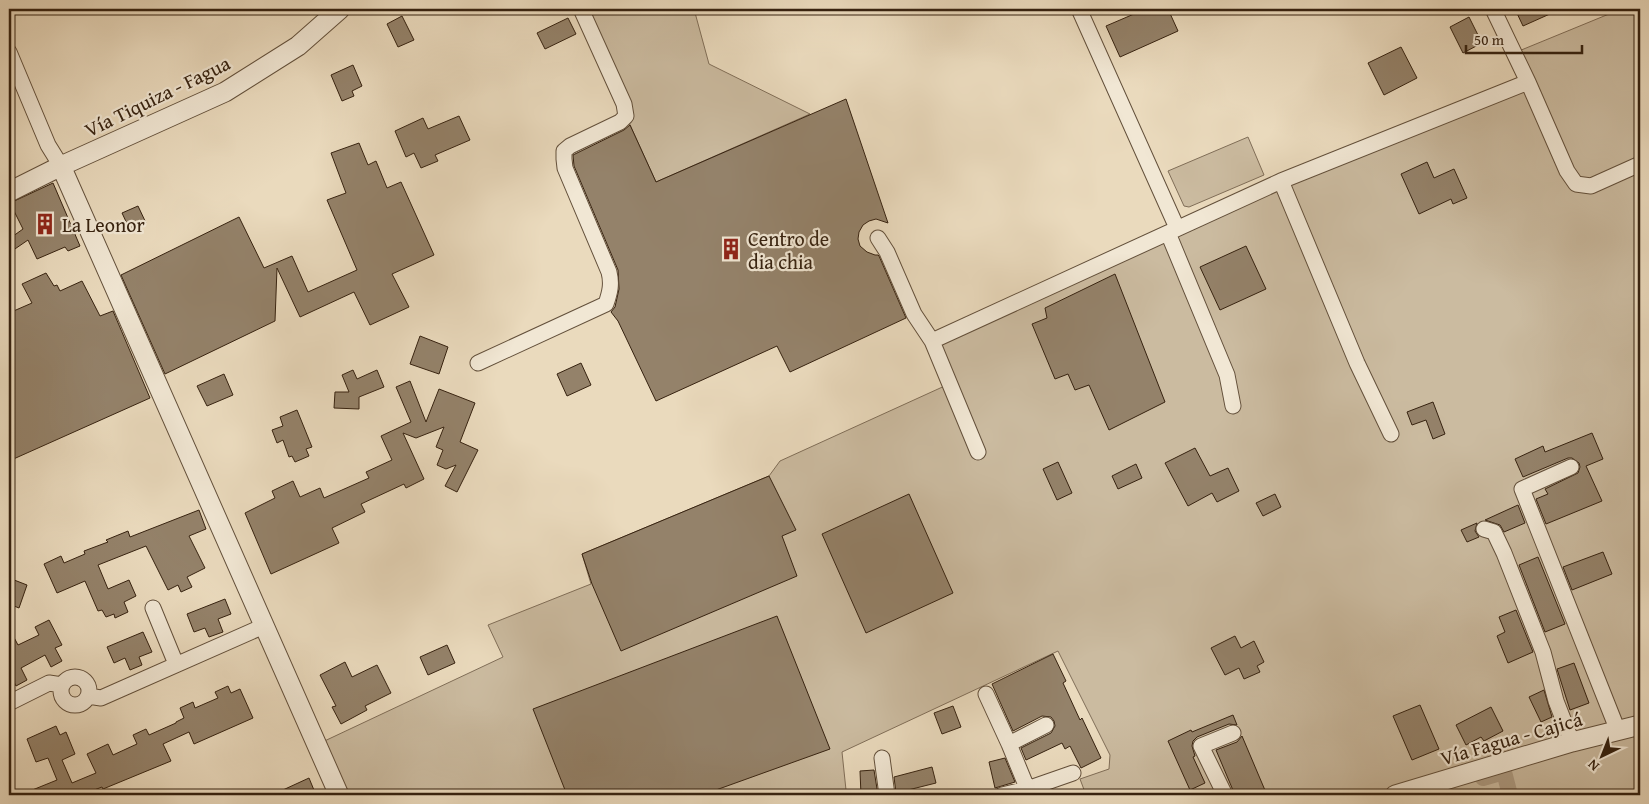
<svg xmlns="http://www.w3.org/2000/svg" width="1649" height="804" font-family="'Gentium Book Plus',serif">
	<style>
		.green { fill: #cbbba0; stroke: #806e58 }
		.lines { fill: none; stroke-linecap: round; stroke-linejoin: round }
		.canal { stroke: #ad9b82; stroke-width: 16 }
		.building { fill: #94826a; stroke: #362210 }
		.minor-casing { stroke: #63503b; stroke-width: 17 }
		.tertiary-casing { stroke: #63503b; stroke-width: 21 }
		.minor { stroke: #f1e7d4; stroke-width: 15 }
		.tertiary { stroke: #f1e7d4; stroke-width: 19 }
		.labels { text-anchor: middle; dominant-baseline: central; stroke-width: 4.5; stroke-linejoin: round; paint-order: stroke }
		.street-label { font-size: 20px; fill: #362210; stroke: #f1e7d4 }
		.poi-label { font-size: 20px; fill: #362210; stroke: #f1e7d4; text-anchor: start }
	</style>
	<rect width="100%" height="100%" fill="#eadabd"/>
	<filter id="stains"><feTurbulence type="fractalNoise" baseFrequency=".004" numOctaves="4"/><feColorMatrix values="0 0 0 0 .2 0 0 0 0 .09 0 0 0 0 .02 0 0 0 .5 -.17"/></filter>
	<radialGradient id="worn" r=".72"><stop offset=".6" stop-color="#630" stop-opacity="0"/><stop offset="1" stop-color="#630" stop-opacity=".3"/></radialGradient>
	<!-- green -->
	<path class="green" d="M581 9H694L709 64 810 114 656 182 626 116Z
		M1607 9H1640V795H1086L1080 779 1109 769 1110 755 1058 651 842 752 846 790 845 795H339L316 745 503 657 488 625 591 584 582 554 769 476 780 461 949 384 932 341 1527 82 1514 53 1609 14Z
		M1248 137 1264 175 1189 207 1184 206 1168 171Z"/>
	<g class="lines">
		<!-- canal -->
		<path class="canal" d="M1483 778 1504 772 1510 795"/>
	</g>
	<!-- building -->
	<path class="building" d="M1131 9H1168L1178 31 1120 57 1106 26 1134 14Z
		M1515 9H1561L1523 26Z
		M402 16 414 40 398 47 387 24Z
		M1469 17 1482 43 1463 53 1450 27Z
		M568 18 576 34 545 49 537 33Z
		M1401 47 1417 78 1384 95 1368 63Z
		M353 65 362 86 352 91 354 96 342 101 331 75Z
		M846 99 888 223 876 219 869 221 863 225 859 232 858 239 860 246 867 252 875 255H878L879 256 906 318 790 372 777 346 656 401 618 321 611 312 615 307 619 289 618 270 574 166 573 155 624 130 630 125 656 182Z
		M459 116 470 140 435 155 438 161 421 168 414 153 406 157 395 131 423 118 428 129Z
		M359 143 368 165 376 161 387 188 401 182 434 255 392 274 409 307 370 325 354 292 300 317 277 268 275 321 165 374 121 275 239 217 264 268 292 256 308 292 357 270 327 200 346 193 331 153Z
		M1427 162 1434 178 1454 169 1467 198 1453 204 1451 199 1419 214 1401 174Z
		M53 183 80 246 68 251 65 247 37 259 28 240 9 253V239L23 229 10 203Z
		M138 206 146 223 130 230 122 213Z
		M1246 246 1266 289 1220 310 1200 267Z
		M46 273 54 286 57 285 60 291 82 281 100 316 113 311 150 398 9 461V313L32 303 22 284Z
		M1115 274 1165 402 1109 430 1089 385 1075 390 1068 374 1055 379 1032 324 1047 318 1045 308Z
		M420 336 448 347 439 374 410 364Z
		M581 363 591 385 567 396 557 374Z
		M353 370 357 379 377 370 384 387 359 397V409L334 408 335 392H349L342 375Z
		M224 374 233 395 207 406 197 386Z
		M410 381 426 422 439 389 475 403 460 442 478 450 457 492 445 486 456 465 446 469 437 465 443 450 436 447 444 427 416 438 403 433 424 479 406 488 404 484 361 504 365 512 332 528 339 543 271 574 245 513 275 498 272 491 293 481 300 497 320 488 324 498 369 478 366 472 392 460 381 436 411 422 396 387Z
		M1433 402 1445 434 1433 439 1426 420 1412 425 1407 412Z
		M297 410 312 447 306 449 309 456 295 462 292 456 289 457 283 440 277 443 272 430 283 426 280 417Z
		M1592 433 1603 459 1586 466 1602 501 1546 524 1536 499 1548 494 1545 489 1578 473 1580 467 1579 463 1572 458H1568L1523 477 1515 459 1543 446 1545 452Z
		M1195 448 1210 476 1228 468 1239 491 1217 502 1212 493 1188 506 1165 463Z
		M1058 462 1072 493 1057 500 1043 469Z
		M1136 464 1142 478 1118 489 1112 476Z
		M769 476 796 530 782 536 797 576 621 651 592 584 582 554Z
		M909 494 953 593 866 633 822 534Z
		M1275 494 1281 507 1263 516 1256 503Z
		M1518 505 1525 523 1504 532 1500 525 1485 520Z
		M199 510 206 529 189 536 205 568 187 577 192 587 181 592 178 585 168 590 146 546 98 565 108 589 129 580 136 596 124 602 128 612 115 618 114 614 106 617 102 610 98 611 85 581 57 593 44 564 61 556 64 563 85 554 84 551 108 542 106 540 128 531 130 537Z
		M1477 523 1475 531 1479 537 1467 542 1461 530Z
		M1603 552 1612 574 1572 590 1563 567Z
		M1538 557 1565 624 1545 632 1519 565Z
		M9 578 27 585 19 608 9 604Z
		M225 599 231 614 218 619 223 632 209 637 205 628 194 632 187 614Z
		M1516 610 1533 652 1508 663 1497 636 1505 632 1499 617Z
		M777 616 830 749 702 795H567L533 709Z
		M49 620 62 645 55 648 62 661 51 667 45 655 21 668 27 680 16 686 10 674H9V628L18 645 39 635 35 627Z
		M143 632 152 652 139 657 142 665 130 670 125 658 114 663 107 647Z
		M1235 636 1241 648 1254 641 1264 662 1257 666 1260 672 1244 679 1239 668 1225 675 1211 648Z
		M447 645 455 663 428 675 420 657Z
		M1053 654 1066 681 1063 683 1080 720 1082 718 1101 758 1081 768 1070 746 1065 749 1062 743 1026 760 1021 748 1051 733 1055 726 1054 721 1051 717 1042 716 1013 731 992 684Z
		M345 662 352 677 377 665 391 693 365 706 367 710 341 724 332 707 336 706 320 675Z
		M1574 663 1589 703 1570 710 1557 669Z
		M228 686 231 693 240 689 253 718 194 744 189 732 163 744 171 761 103 789 102 787 81 795H20L57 780 48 758 36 762 27 739 56 726 60 735 66 732 75 754 62 760 72 783 96 773 87 754 108 744 113 755 137 744 133 735 146 729 149 735 176 723V722L184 718 180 708 193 702 195 708 218 698 215 692Z
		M1544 690 1552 717 1541 722 1529 697Z
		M1420 705 1439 749 1412 760 1393 716Z
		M953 706 961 727 942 734 934 713Z
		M1491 707 1503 731 1484 741 1481 737 1466 745 1456 725Z
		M1233 715 1237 725 1229 724 1197 737 1193 741 1192 746 1195 756 1193 757 1205 783 1190 790 1168 741 1191 730 1192 732Z
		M1242 736 1267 795H1235L1216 750 1237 742Z
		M1005 758 1015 782 995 788 989 762Z
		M932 767 936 783 896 793 894 777Z
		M874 770 878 795H861L860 771Z
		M309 778 316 795H272Z"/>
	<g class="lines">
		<!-- minor casing -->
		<g class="minor-casing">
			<path id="minor" d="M1079 9 1177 228
				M1493 9 1528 82 1567 171 1576 184 1591 186 1640 164
				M9 52 48 145 61 166
				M1281 181 1357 363 1391 434
				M1168 233 1227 375 1233 406
				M878 238 887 252 914 314 932 341 978 452
				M932 341 1281 181 1528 82
				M478 363 606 304C610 292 612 284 609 272L565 168 564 159V151L570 146 620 122 626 116 624 104 581 9
				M1571 467 1522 489 1618 731
				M1484 529 1494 532 1504 553 1543 652 1556 701 1572 742
				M153 608 176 664
				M61 691a14 14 0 1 1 28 0a14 14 0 1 1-28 0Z
				M986 694 1009 744 1030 795
				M88 696 101 698 264 626
				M9 703 49 683 62 685
				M1009 744 1046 725
				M882 758 887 795
				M1002 795 1027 789 1073 773
				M1225 795 1201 746 1233 733"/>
		</g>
		<!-- tertiary casing -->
		<g class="tertiary-casing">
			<path id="tertiary" d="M61 166 339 795
				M9 192 61 166 225 92 298 46 340 9
				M1395 795 1572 742 1640 725"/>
		</g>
		<!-- minor -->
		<use href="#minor" class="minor"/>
		<!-- tertiary -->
		<use href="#tertiary" class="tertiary"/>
	</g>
	<!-- icons -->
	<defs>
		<g id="building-bare" transform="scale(1.725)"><path d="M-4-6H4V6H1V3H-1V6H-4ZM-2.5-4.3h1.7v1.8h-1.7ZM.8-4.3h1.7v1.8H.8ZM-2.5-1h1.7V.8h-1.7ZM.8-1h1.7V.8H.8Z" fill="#8f2418" stroke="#f1e7d4" stroke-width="2.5" paint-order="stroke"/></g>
	</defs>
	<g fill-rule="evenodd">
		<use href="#building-bare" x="45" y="224"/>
		<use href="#building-bare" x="731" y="249"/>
	</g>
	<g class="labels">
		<!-- street labels -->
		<g class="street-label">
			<text transform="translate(157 96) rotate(-26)">Vía Tiquiza - Fagua</text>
			<text transform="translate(1511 738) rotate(-16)">Vía Fagua - Cajicá</text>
		</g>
		<!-- poi labels -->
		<g class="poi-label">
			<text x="62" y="224">La Leonor</text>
			<text x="748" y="238">Centro de<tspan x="748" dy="23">dia chia</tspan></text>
		</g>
	</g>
	<!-- margin -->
	<rect width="1649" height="804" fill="none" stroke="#eadabd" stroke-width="30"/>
	<rect x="10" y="10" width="1629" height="784" fill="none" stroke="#362210" stroke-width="2.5"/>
	<rect x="15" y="15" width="1619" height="774" fill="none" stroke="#362210"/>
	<!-- north arrow -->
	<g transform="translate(1602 756) rotate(223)" stroke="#f1e7d4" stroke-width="4" paint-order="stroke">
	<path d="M0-4L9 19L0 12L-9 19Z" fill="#362210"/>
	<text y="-8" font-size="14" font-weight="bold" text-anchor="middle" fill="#362210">N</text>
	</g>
	<!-- scale -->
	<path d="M1466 45v8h116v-8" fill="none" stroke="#362210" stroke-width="2.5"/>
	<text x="1474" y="45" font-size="15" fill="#362210" stroke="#f1e7d4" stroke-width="4" paint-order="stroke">50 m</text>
	<rect width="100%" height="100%" filter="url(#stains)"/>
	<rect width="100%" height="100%" fill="url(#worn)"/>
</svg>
